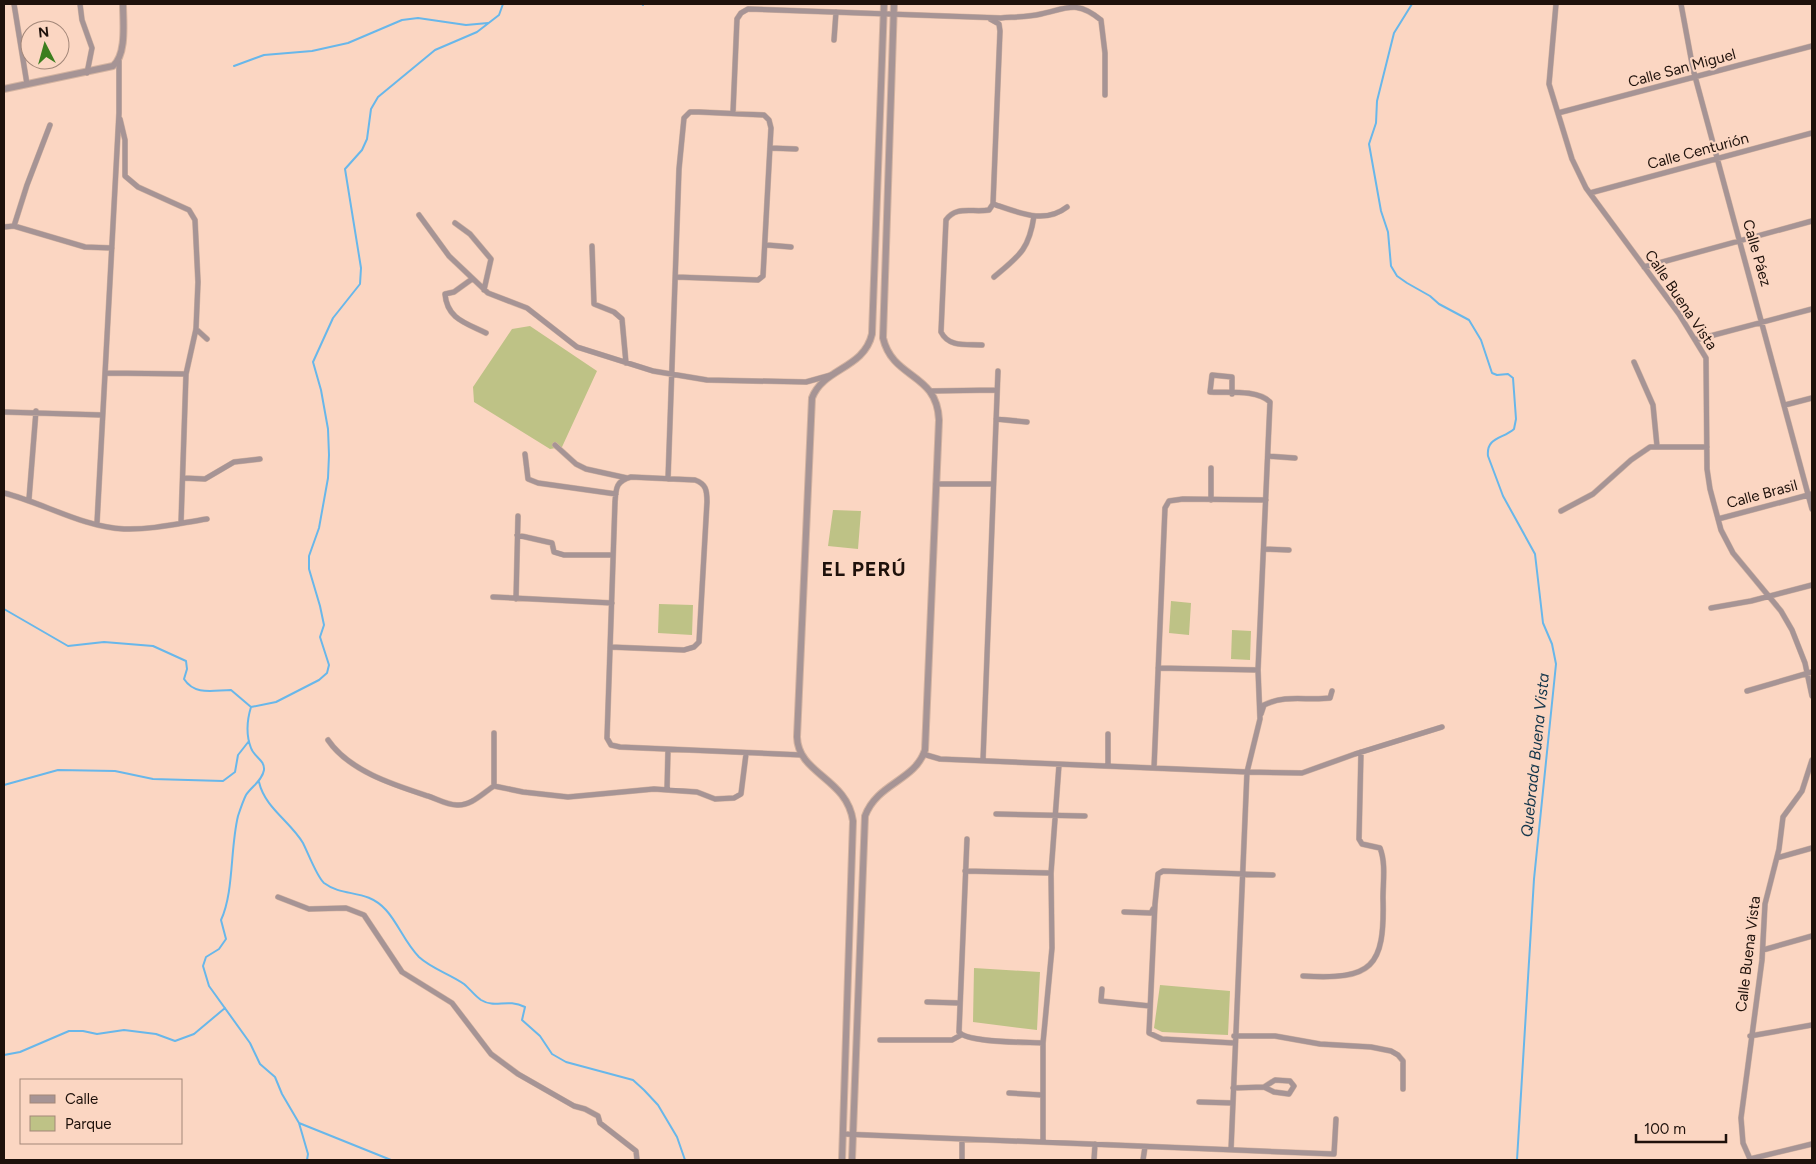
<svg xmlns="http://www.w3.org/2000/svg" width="1816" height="1164" font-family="Figtree,sans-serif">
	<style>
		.green { fill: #bec286 }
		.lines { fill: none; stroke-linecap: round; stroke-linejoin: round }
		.stream { stroke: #68b7ea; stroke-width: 2 }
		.minor-casing { stroke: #d3b3a1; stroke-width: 6 }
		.tertiary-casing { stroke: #d3b3a1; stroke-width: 8 }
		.minor { stroke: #a69495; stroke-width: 5 }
		.tertiary { stroke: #a69495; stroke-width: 6 }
		.labels { text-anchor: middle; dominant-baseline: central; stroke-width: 4.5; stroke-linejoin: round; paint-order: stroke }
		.street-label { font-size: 15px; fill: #1e110b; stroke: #fbd6c2 }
		.water-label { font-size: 16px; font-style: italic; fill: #13364b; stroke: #fbd6c2 }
		.district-label { font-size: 20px; font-weight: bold; letter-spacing: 1px; fill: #1e110b; stroke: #fbd6c2 }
	</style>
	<rect width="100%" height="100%" fill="#fbd6c2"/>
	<!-- green -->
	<path class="green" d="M530 326 597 371 562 447 550 449 474 402 473 387 512 329Z
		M833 510 861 511 858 549 828 546Z
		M1171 601 1191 603 1189 635 1169 633Z
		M659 604 693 605 692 635 658 633Z
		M1232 630 1251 631 1250 660 1231 659Z
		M974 968 1040 972 1037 1030 973 1022Z
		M1160 985 1230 991 1228 1035 1162 1032 1154 1028Z"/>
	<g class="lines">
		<!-- stream -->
		<path class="stream" d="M642 4 643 5
			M1412 4 1394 33 1377 101 1376 123 1369 144 1381 211 1388 232 1391 266 1397 276 1407 283 1430 296 1439 304 1469 320 1481 340 1492 373 1497 375 1508 374 1513 378 1516 419 1514 429C1503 439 1486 437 1488 456L1503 496 1535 554 1543 623 1552 644 1556 664 1534 879 1517 1160
			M234 66 264 55 312 51 348 43 402 20 418 18 466 25 488 23
			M4 609 68 646 104 642 153 646 186 661 187 669 184 679C195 696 214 690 231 690L251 707
			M259 782C265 808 290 821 303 843 308 853 317 877 324 883 344 898 366 888 386 910 398 923 405 943 419 957 432 969 450 974 464 984 470 989 475 996 481 1000 496 1009 506 998 525 1007L522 1020 540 1036 552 1054 566 1062 633 1080 644 1090 658 1105 677 1137 685 1160
			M4 785 58 770 115 771 153 779 223 781 235 772 238 755 249 741
			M4 1055 20 1052 69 1031H83L97 1034 124 1030 156 1034 175 1041 194 1034 225 1008
			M299 1123 391 1160
			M307 1160 308 1154 299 1123 282 1094 275 1077 260 1064 250 1043 209 986 203 966 206 957 219 949 226 939 221 920C234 892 230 849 238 816 240 810 243 801 246 795 252 786 262 781 264 770 265 760 254 757 251 748 246 735 247 720 251 707L276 702 319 680 327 673 329 665 320 637 324 625 320 606 309 569V556L319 528 328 478 329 455 328 429 321 390 313 362 333 318 360 284 361 268 345 169 362 150 367 139 371 109 378 97 435 50 477 32 499 15 503 4"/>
		<!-- minor casing -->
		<g class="minor-casing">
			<path id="minor" d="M14 4 27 84
				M80 4 82 20 92 48 87 73
				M1556 4 1549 84 1572 159 1586 188 1679 314 1706 358 1707 469 1710 489 1721 530 1733 553 1781 611 1792 630 1805 663 1812 696
				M1681 4 1693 69 1812 509
				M834 40 836 12
				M733 112 737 19 741 13 748 9 1001 18C1014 17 1028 17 1041 14 1068 8 1077 0 1101 20L1105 53V95
				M1558 113 1812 46
				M120 119 125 140V176L138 187 189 210 195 220 198 282 196 329 186 374 181 523
				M770 148 796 149
				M1590 193 1812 133
				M993 204C1018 212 1044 225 1067 207
				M419 215 449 256 488 293 527 308 577 347 653 371 707 380 806 382 831 375
				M455 223 470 234 491 259 484 290
				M14 226 27 185 50 125
				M4 227 14 226 85 247 112 248
				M767 245 791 247
				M592 246 594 304 614 312 622 319 626 363
				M1644 267 1812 221
				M994 277C1019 256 1029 250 1034 216
				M472 279 454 292 445 294C447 319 466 323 486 333
				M196 329 207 339
				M1695 340 1812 309
				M982 345C967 344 949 348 941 332L946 220C956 205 973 213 989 210L993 204 1000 31 999 24 990 19
				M1634 362 1653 405 1657 446
				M107 373 186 374
				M931 391 996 390
				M1785 405 1812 398
				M4 412 102 415
				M996 419 1027 422
				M555 445 576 464 586 469 627 478
				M525 454 528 479 538 483 616 494
				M1268 456 1295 458
				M184 478 205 479 234 462 260 459
				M668 479 679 169 684 118 690 112H699L764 115 769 120 771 128 763 276 758 280 676 277
				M936 484H993
				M4 493C44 503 82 527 124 529 152 530 180 523 207 519
				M29 499 36 411
				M1211 500V468
				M1561 511 1593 494 1631 460 1650 447H1707
				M1718 519 1812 494
				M97 523 119 113V61
				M517 535 552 543 554 552 564 555H613
				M1264 549 1289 550
				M493 597 612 603
				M516 599 518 516
				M1711 608 1751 601 1812 585
				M610 647 684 650 694 647 699 642 707 502C707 490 706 484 695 480L631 477C616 481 616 488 615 502L607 738 611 745 620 747 802 755
				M1158 668 1258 670 1270 402C1257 389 1227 393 1210 392L1212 375 1232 377V394
				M1258 670 1260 719 1247 772 1302 773 1355 754 1442 727
				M1747 691 1812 672
				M1261 714 1264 705C1286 694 1307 701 1330 698L1332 691
				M1108 734V766
				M328 740C349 771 394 785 428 796 437 799 447 805 457 805 471 806 483 793 494 786L523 792 568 797 654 789 697 792 715 799 734 798 741 794 746 754
				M923 754 940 759 1247 772 1231 1150
				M983 760 998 371
				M1812 760 1802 791 1783 817 1779 849 1765 904 1762 960 1741 1118 1743 1143 1750 1159 1812 1144
				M1154 768 1165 508 1169 501 1183 499 1266 500
				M494 786V733
				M667 790 668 750
				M996 814 1085 816
				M967 839 959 1032C967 1043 1027 1042 1043 1043
				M1777 858 1812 848
				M965 871 1051 873
				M278 897 309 909 346 908 364 915 402 972 452 1003 491 1054 518 1074 574 1106 585 1109 598 1116 600 1123 636 1151 637 1160
				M1124 912 1151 913 1153 909
				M1763 950 1812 936
				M1303 976C1372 980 1385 968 1383 898 1383 882 1386 863 1380 848L1362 844 1359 839 1361 752
				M1102 989 1101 1001 1150 1006
				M927 1002 959 1003
				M1234 1036H1275L1320 1044 1371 1047 1391 1051 1398 1055 1403 1061V1089
				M1750 1036 1812 1025
				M880 1040H952L961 1035
				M1234 1043 1162 1039 1149 1033 1155 904 1158 874 1163 871 1273 875
				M1233 1088 1264 1087 1275 1080 1290 1081 1294 1086 1289 1094 1274 1092 1264 1087
				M1009 1093 1042 1095
				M1199 1102 1233 1103
				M843 1134 1334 1154 1336 1119
				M1043 1142V1043L1052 948 1051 873 1059 765
				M962 1160V1140
				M1094 1160 1095 1144
				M1143 1160 1145 1147"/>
		</g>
		<!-- tertiary casing -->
		<g class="tertiary-casing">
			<path id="tertiary" d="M4 89 113 66C127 54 123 22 123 4
				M842 1160 853 821C847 778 798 774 797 737L812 398C823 368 864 369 872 334L884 4
				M852 1160 865 816C877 783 915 781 925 750L939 420C937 372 893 380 883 338L894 4"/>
		</g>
		<!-- minor -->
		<use href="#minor" class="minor"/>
		<!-- tertiary -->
		<use href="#tertiary" class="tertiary"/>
	</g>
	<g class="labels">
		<!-- street labels -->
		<g class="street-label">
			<text transform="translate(1682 68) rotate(-15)">Calle San Miguel</text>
			<text transform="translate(1698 151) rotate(-15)">Calle Centurión</text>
			<text transform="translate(1757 253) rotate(74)">Calle Páez</text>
			<text transform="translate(1681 300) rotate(56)">Calle Buena Vista</text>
			<text transform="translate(1762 494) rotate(-15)">Calle Brasil</text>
			<text transform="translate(1748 954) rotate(-83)">Calle Buena Vista</text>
		</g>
		<!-- water labels -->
		<g class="water-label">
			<text transform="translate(1535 755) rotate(-84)">Quebrada Buena Vista</text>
		</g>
		<!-- district labels -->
		<g class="district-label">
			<text x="864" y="569">EL PERÚ</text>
		</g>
	</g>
	<!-- border -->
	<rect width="1816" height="1164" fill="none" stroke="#1e110b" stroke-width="10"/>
	<!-- legend -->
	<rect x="20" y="1079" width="162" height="65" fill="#fbd6c2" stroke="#a38779"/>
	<rect x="30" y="1095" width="25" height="8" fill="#a69495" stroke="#a38779"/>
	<text x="65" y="1104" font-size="15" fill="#1e110b">Calle</text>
	<rect x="30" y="1116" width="25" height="15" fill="#bec286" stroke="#a38779"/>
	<text x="65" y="1129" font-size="15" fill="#1e110b">Parque</text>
	<!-- north arrow -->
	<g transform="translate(45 45) rotate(354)"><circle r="24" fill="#fbd6c2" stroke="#a38779"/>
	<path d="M0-4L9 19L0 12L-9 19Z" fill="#3c7e1e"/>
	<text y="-8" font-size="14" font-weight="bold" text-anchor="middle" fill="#1e110b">N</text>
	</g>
	<!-- scale -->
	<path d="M1636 1134v8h90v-8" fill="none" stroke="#1e110b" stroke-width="2.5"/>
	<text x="1644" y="1134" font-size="15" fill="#1e110b" stroke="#fbd6c2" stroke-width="4" paint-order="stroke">100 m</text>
</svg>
